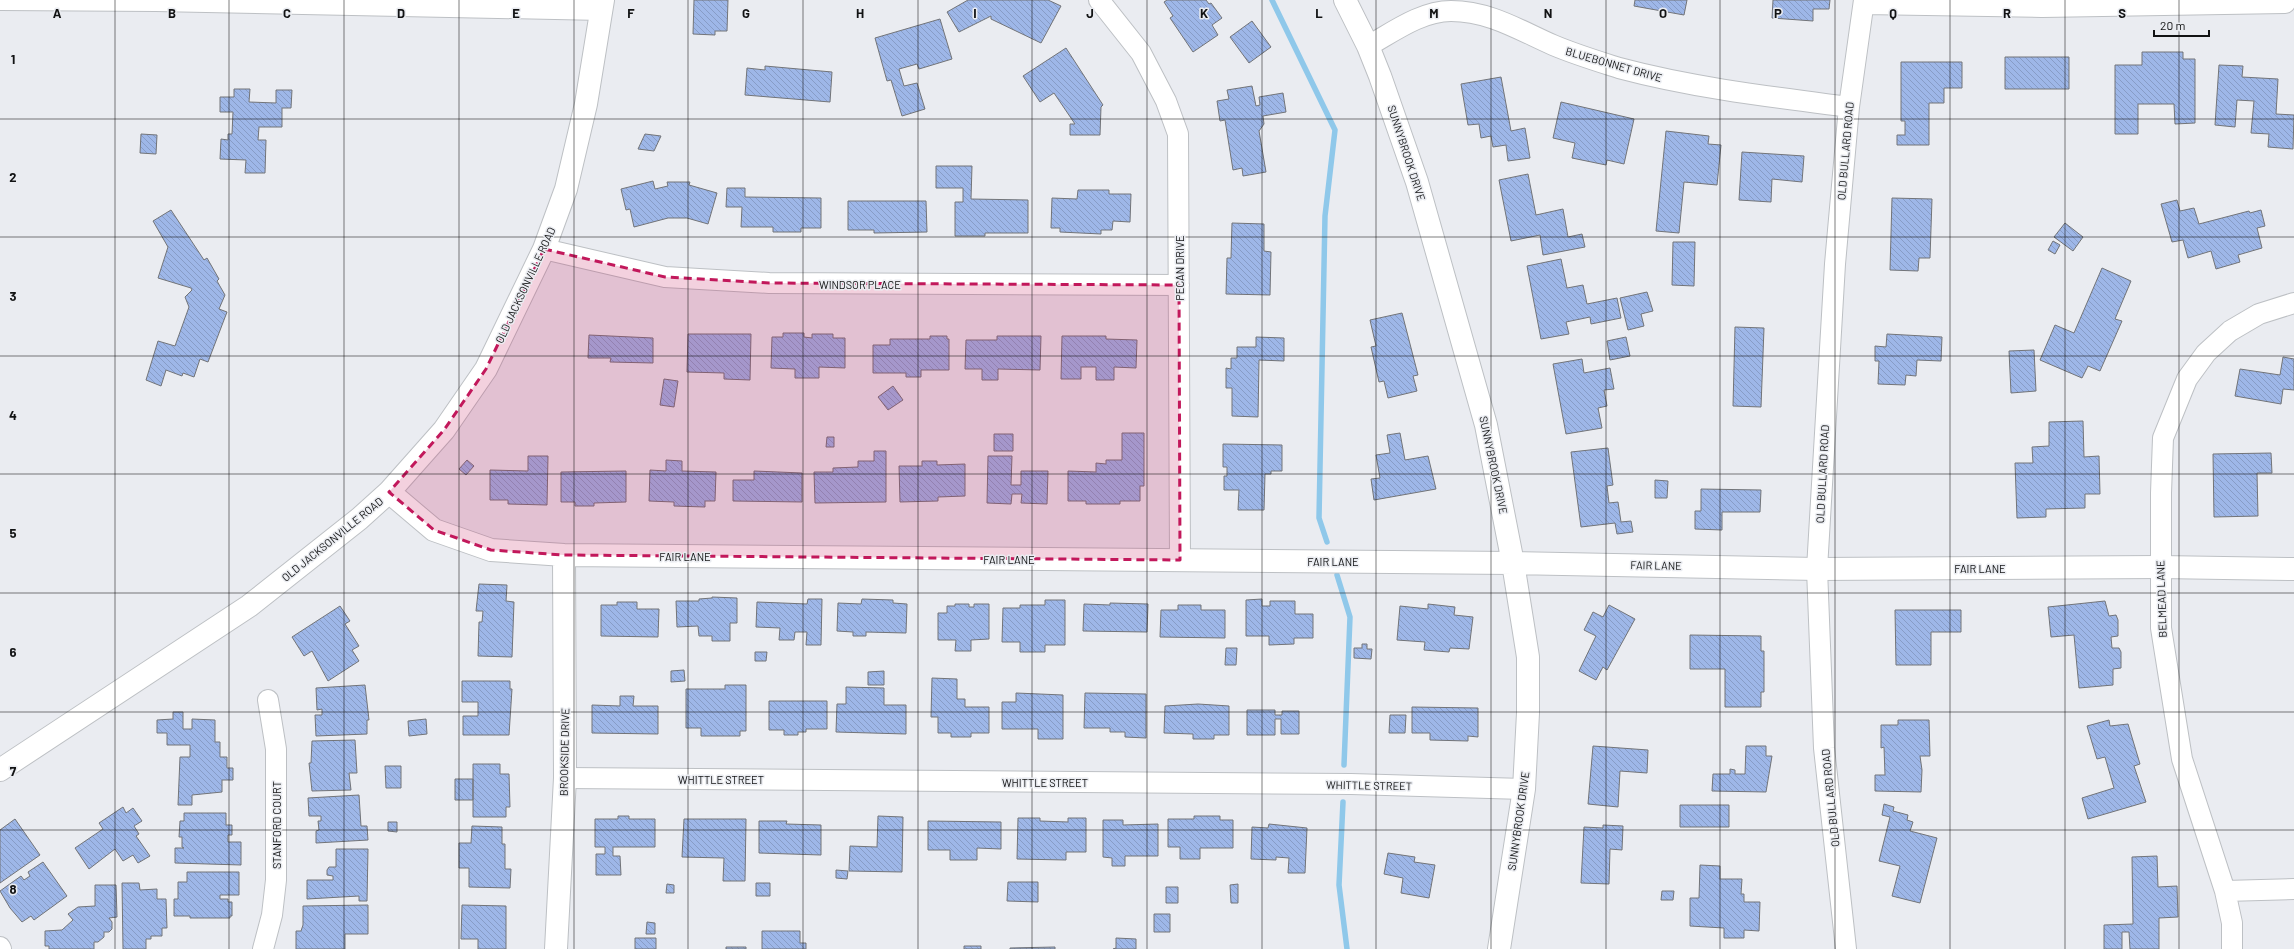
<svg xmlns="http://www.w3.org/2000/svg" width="2294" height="949" font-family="Barlow,sans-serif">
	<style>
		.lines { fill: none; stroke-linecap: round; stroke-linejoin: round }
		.stream { stroke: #8fc8ea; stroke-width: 5.5 }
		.building { fill: url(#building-back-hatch); stroke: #727478 }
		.street-casing { stroke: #bdc0c4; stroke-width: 22 }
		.secondary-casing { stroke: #bdc0c4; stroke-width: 24 }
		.street { stroke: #fff; stroke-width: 20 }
		.secondary { stroke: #fff; stroke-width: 22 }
		.marked { fill: #c2185b; fill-opacity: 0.2; stroke: #c2185b; stroke-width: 3; stroke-dasharray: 8 5; stroke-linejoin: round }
		.grid { fill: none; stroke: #121314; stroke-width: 1; stroke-opacity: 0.55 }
		.labels { text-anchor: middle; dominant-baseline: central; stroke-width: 3; stroke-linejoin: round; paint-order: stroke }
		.street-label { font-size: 11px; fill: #121314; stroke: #eaecf1 }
		.grid-label { font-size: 13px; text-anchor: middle; font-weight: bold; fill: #121314; stroke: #eaecf1; stroke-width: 3; stroke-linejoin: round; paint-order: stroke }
	</style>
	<defs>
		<pattern id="building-back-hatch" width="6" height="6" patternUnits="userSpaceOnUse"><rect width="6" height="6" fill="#9eb7e8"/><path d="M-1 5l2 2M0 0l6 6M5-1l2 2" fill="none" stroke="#879cc6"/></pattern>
	</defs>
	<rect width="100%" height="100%" fill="#eaecf1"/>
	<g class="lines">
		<!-- stream -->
		<path class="stream" d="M1272 0 1335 130 1325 216 1319 518 1327 542
			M1337 575 1350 617 1344 765
			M1343 802 1339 885 1347 949"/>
	</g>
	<!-- building -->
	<path class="building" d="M694 0H728L727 31H715V35L693 34Z
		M968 0H1048L1061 6 1041 43 991 19V16L959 32 947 12Z
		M1167 0H1206L1209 4 1211 3 1222 18 1212 25 1218 35 1193 52 1170 18 1173 16 1164 2Z
		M1635 0H1687L1684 15 1634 6Z
		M1773 0H1830L1829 9H1813V21L1772 18Z
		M940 19 952 59 919 69 917 64 899 69 904 86 917 83 925 109 902 116 891 80 887 81 875 38Z
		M1252 21 1271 47 1249 63 1230 37Z
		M1066 48 1103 105 1101 107 1100 135H1070V124H1075L1054 93 1040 102 1023 76Z
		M2142 52H2183V59H2195V123L2175 124 2174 104H2138V134H2115V65H2142Z
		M2005 57H2069V89H2005Z
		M1901 62H1962V88H1944V103H1929V145H1897V135H1905V121H1901Z
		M2219 65 2243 66 2242 77 2278 79 2276 114 2294 115 2293 149 2268 147 2269 134 2251 133 2254 101 2237 100 2235 127 2215 125Z
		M765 66 832 72 830 102 745 95 747 68 765 70Z
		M1501 77 1511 131 1525 128 1530 158 1508 161 1506 145 1493 147 1491 136 1481 138 1479 124 1468 125 1461 84Z
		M1252 86 1256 106 1260 105 1259 97 1283 93 1286 112 1263 116 1264 124 1259 131 1266 172 1243 176 1242 168 1233 170 1225 120 1220 121 1217 101 1229 99 1227 90Z
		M234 89H250L249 102 276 103V90H292L291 108H282V127H259L258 140H266L265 173H245L246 160 220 159 221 139 228 140V134H232L233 112H220V97H234Z
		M1561 102 1634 119 1624 164 1607 160 1606 165 1572 158 1575 143 1553 138Z
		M1666 131 1709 136 1708 144 1721 145 1717 185 1684 182 1679 233 1656 231Z
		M141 134 157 135 156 154 140 153Z
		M645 134 661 136 654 151 638 149Z
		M1742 152 1804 156 1802 182 1772 179 1771 202 1739 200Z
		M936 166H972L971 199 1028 200V233H985V236H955V202H963V188H936Z
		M1528 174 1536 215 1563 209 1568 237 1582 234 1585 247 1543 255 1540 235 1511 241 1499 180Z
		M653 181 655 189 668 186 667 182H690L689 185 717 193 708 224 687 218H668L634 227 630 209 626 210 621 189Z
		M727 188H745V197L821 198V228H801V232H773V227H741L742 207H726Z
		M1078 190H1109V194H1131L1130 222 1113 221 1112 230H1101V234L1060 232V228H1051L1052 198 1077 199Z
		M1892 198 1932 199 1930 258H1919L1918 271 1890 270Z
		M2177 200 2180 211 2194 208 2199 224 2249 211 2250 213 2261 210 2265 226 2257 228 2262 248 2238 255 2240 262 2216 269 2211 251 2188 258 2183 240 2172 242 2161 204Z
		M848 201H926L927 232 874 233V230H848Z
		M171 210 204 260 207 258 219 279 217 281 225 295 219 309 227 312 208 362 200 359 194 377 183 373 182 376 166 370 161 386 146 380 158 341 175 346 189 307 185 297 192 290 191 288 158 278 168 247 153 221Z
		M1232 223 1264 224V251L1271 252 1270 295 1226 294 1227 258H1231Z
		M2065 223 2083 237 2073 251 2054 237Z
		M2053 241 2060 245 2055 254 2048 250Z
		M1673 242H1695L1694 286 1672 285Z
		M1561 259 1567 288 1583 285 1587 304 1617 298 1621 318 1591 324 1590 317 1566 322 1569 334 1541 339 1527 266Z
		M2102 268 2131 281 2115 319 2122 321 2100 371 2088 366 2082 378 2040 360 2055 325 2074 333Z
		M1647 292 1653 311 1641 314 1644 326 1628 330 1620 298Z
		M1402 313 1418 375 1413 376 1417 391 1388 398 1384 381 1379 382 1371 347 1376 346 1370 320Z
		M1735 327 1764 328 1761 407 1733 406Z
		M783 333H804V337L812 338V334H833V338H845V368L819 367V378H795V369L771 368 772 337H783Z
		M688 334H751L750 380 724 379V373L687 372Z
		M1887 334 1942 337 1941 361 1917 360 1916 376 1906 375 1905 385 1878 384 1879 361H1875V346L1886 347Z
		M589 335 653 338V363L610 362 611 358H588Z
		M930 336H947V339H949V370H921V377H906V373H873V345H890V339H930Z
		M997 336H1041L1040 370 998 369V380H982V369H965L966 340H997Z
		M1062 336H1106V339L1137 340 1136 368 1114 367V380H1096V367H1081V379H1061Z
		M1256 337 1284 338V361L1259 360 1258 417 1232 416V388H1226V368L1231 369V358H1237V347H1256Z
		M1626 337 1630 356 1610 360 1607 341Z
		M2034 350 2036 391 2011 393 2009 351Z
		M2283 357 2294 359V390L2283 389 2281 404 2235 396 2240 369 2280 375Z
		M1582 359 1584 373 1610 368 1614 389 1604 390 1607 406 1598 408 1602 428 1566 434 1553 364Z
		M664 379 678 381 674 407 660 405Z
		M893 386 903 400 888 410 878 397Z
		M2083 421 2084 457 2099 456 2100 494H2085V508L2046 509V517L2017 518 2015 463H2033L2032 447 2049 446V422Z
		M1122 433H1144V486H1140V501H1120V504H1086V501H1068V471L1096 472V463L1106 464V460H1122Z
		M1400 433 1405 460 1428 456 1436 489 1374 500 1371 479 1380 478 1376 455 1390 453 1387 435Z
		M994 434H1013V451H994Z
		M827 437H834V447H826Z
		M1223 444 1282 445V471H1271V474H1265L1264 510H1238L1239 490H1224V476H1227V467H1223Z
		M1608 448 1613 485 1607 486 1609 503 1618 502 1621 522 1631 521 1633 532 1617 534 1615 523 1581 527 1571 452Z
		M874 451H886V502L815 503 814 472H833V468L858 467V461H874Z
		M2271 453 2272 473H2257L2258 516 2214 517 2213 454Z
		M528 456H548L547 505 508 504V500H490V470L528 471Z
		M988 456H1012L1011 485H1021V471H1048L1047 504 1021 503 1022 494H1012L1011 504 987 503Z
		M467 460 474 466 466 475 459 469Z
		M666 460 682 461V471L716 472 715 501H705V507L674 506V502L649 501 650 470 666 471Z
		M922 461H937V465L965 464V496L938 497V501L900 502 899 466H922Z
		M626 471V502L594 503V506H575V502H561V472Z
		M754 471 802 473V502L733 501V480H754Z
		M1655 480 1668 481 1667 498H1655Z
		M1701 489 1761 490 1760 512H1722V530L1695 529V511H1701Z
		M479 584 507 585 506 601 514 602 512 657 478 656 479 622H482L483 611H476Z
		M712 597 737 598V623H730V641H712V636H699L698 626 677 627 676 601H699V599L712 598Z
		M808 599H822L821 645H806L807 632H795L794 640H779L780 628 756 627 757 602 807 604Z
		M862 599 893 600V603L907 604 906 633 866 632V636H853V632L837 631 838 603 861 604Z
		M1262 599V606H1270V601H1295V614H1313V638H1294V644L1269 645V636H1246V600Z
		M1045 600H1065V645H1045V652H1020V642H1002L1003 608H1020V605H1045Z
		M2105 601 2109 616 2116 615 2118 620V636L2111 637 2112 648H2119L2121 652V668L2113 669V685L2079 688 2074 635 2051 637 2048 607Z
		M617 602H637V609H659L658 637 601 636V605H617Z
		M1110 603 1148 604 1147 632 1083 631 1084 604 1110 605Z
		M955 604H969V607H974V604H989V639L971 640V651H955L956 640H938V613H947V606H955Z
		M1428 604 1455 607 1454 615 1473 617 1469 649 1450 648 1449 652 1424 650 1425 642 1397 640 1400 606 1428 609Z
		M1178 605H1201V610H1225V638L1160 637 1161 610H1178Z
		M1609 605 1635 619 1607 670 1603 667 1596 680 1579 671 1596 636 1584 630 1593 612 1603 617Z
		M340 606 350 621 345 624 359 646 352 650 359 661 328 681 312 651 304 656 292 637Z
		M1895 610H1961V632H1931V665H1896Z
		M1690 635 1761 636V651H1764V692H1761V707H1725V669H1690Z
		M1362 644H1367V649H1372L1371 659 1354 658V648H1362Z
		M1226 648H1237L1236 665H1225Z
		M755 652H767L766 661H755Z
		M684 670 685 681 671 682V671Z
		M884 671V685H868V672Z
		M932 678 957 679V699H965V707H989V733H971V737H951V733H938V717H931Z
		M462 681H510V689H512L509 735H463V716H478V702H462Z
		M365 685 369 720H367V734L316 736 315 715H322V709L317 710 316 688Z
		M725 685H746V731H740V736H701V728H686V689H725Z
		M846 687 884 688V705H906V734L836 732 837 704H846Z
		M1016 693 1063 695V739H1038V729H1002V702H1016Z
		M1085 693 1146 694V738L1125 737V732H1110V728H1084Z
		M620 696H634L633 706H658V734L592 733V705L620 706Z
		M769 701H827V729H806V732H798V735H784V730H769Z
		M1198 704 1229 706V735H1214V739H1193V734L1164 733 1165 706Z
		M1412 707 1478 708V737L1468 736V741L1430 740V733H1412Z
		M1247 710H1275V715H1282V711H1299V734H1281V719H1275V735H1247Z
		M173 712H183V729H192V719L215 720V742H220V757H227V768H233V780H222V792L192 795V805H178L180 757H190V745H167V733H157V720L173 719Z
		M1390 715H1406L1405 733H1389Z
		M426 719 427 734 409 736 408 721Z
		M1898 720H1929L1930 756H1920L1922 770 1921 792 1875 791V775H1885L1884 747 1881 748V725H1898Z
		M2109 720 2110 726 2128 724 2140 764 2134 766 2146 802 2088 819 2082 798 2114 788 2105 757 2097 759 2087 726Z
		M355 740 357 773H349L351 790 312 791 309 763H311L312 741Z
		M1593 746 1648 750 1647 773 1620 771 1618 807 1588 804Z
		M1746 746H1766V756H1772L1766 792 1712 791 1713 774H1730V769L1735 770V774H1745Z
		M473 764H500V774H509L510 807H506V817H473Z
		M385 766H401V788H386Z
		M455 779H473V800H455Z
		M359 795 361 826H367L368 840 316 843V831L319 830 318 821H321V816H309L308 798Z
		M1884 804 1894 807 1893 811 1908 815 1907 820 1913 822 1910 831 1937 838 1920 903 1892 896 1900 866 1879 861 1890 817 1882 815Z
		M1680 805H1729V827H1680Z
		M123 807 126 813 133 808 142 821 134 826 139 834 136 836 150 856 138 863 133 855 123 861 115 849 89 869 75 848 103 829 99 823Z
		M184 813H226V825H232V835H228V842H241V865L175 863V848H184L182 847V837H179L180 821H184Z
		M618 816H629V819H655V847H613V856H620L621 875H596V854H605V847H595V819H618Z
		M878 816 903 817 902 872 849 871 850 846 877 847Z
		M1194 816H1220V820H1233V848H1200V859H1180V847H1168V819H1194Z
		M1018 818H1040V821L1068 822V818H1086V852H1066V860L1017 859Z
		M15 819 40 855 0 883V830Z
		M684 819H746L745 881H723L724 858 682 857Z
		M1103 820H1123V825L1158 824V856H1125V866H1112V858L1103 857Z
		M759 821H787L786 824 821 825V855L759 853Z
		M928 821 1001 822V849L977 848V860H950V850H928Z
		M388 822H397V832L388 831Z
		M1269 824 1307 828 1305 873H1288L1289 858 1276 857V860L1251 859 1252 827 1268 828Z
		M1603 825 1623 826 1622 850 1610 849 1609 884 1581 883 1584 827 1603 828Z
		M472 826 502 827V844H505V869H511L510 888 469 887V868H459V843H471Z
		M336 849H368L367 901H359V896L307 899V880H333V876L327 875V870L329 867H336Z
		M1388 853 1415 857 1414 862 1435 865 1429 898 1401 893 1403 878 1384 874Z
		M2157 856 2158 887 2177 886 2178 917 2159 918V949H2130L2129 932H2122V949H2104V925L2133 924 2132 857Z
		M43 862 67 896 34 920 31 916 22 922 10 908 0 891 21 876 24 880 30 876 28 872Z
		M1700 865 1720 866V879H1742L1741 894H1744V902H1760L1759 931 1744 930V938H1724V928L1690 926V898H1699Z
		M836 870 848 871 847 879 836 878Z
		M187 872H239V895H220V899H228V902H232V916H230V918H190V916H174V899H178V882H187Z
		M1008 882H1038V902L1007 901Z
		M122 883H139L140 890 157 889V899H166L167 928H162V936H151V939H146V949H123Z
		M756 883H770V896H756Z
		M667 884 674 885V893H666Z
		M1238 884V903H1231L1230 885Z
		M95 885H116L117 917 109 918 112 922V929L109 932H104V937L98 942H94V949H49V946H45V931L62 930 73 920 68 914 78 907 95 906Z
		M1166 887H1178V903H1166Z
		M1662 891H1674L1673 900H1661Z
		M368 905V934H345V949H296V931H301L303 925V906Z
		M462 905 506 906V949H478V939H461Z
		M1154 914H1170V932H1154Z
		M647 922 655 923V934H646Z
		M762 931H800V943H806V949H762Z
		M635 938H656V949H635Z
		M1116 938 1136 939V949H1113L1116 948Z
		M964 946H981V949H964Z
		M726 947H746V949H726Z
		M1055 947V949H1010V948Z"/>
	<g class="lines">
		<!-- street casing -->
		<g class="street-casing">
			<path id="street" d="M0 0 156 1 602 10
				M1099 0 1141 53 1166 101 1178 134 1180 560
				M1864 4 2042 7 2285 3
				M1368 46C1393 32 1421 11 1451 11 1489 11 1519 30 1553 45 1574 54 1597 61 1619 68 1694 88 1772 97 1849 107
				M544 249 665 277 769 283 1179 285
				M565 778 1351 784 1524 789
				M2225 891 2294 889
				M0 947 1 949
				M263 949 272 915 276 880V749L268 700
				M1846 949 1824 748 1817 569 1835 264 1849 107 1864 0
				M2232 949V923L2225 891 2182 759 2161 628V493L2163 438 2187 379 2206 353 2230 331 2259 314 2294 303"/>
		</g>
		<!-- secondary casing -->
		<g class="secondary-casing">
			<path id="secondary" d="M1345 0 1368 46 1380 76 1417 182 1486 425 1513 563 1528 657V713L1524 789 1499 949
				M389 492 434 530 491 550 564 555 1513 563 1817 569 2160 567 2294 569
				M0 770 249 606 359 519 389 492 444 430 486 369 544 249 566 189 586 104 603 0
				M556 949 565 778 564 555"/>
		</g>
		<!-- street -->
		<use href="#street" class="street"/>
		<!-- secondary -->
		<use href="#secondary" class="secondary"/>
	</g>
	<!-- marked area -->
	<path class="marked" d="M544 249 665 277 769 283 1179 285 1180 560 564 555 491 550 434 530 389 492 444 430 486 369Z"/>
	<!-- grid -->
	<path class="grid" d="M115 0V949M229 0V949M344 0V949M459 0V949M574 0V949M688 0V949M803 0V949M918 0V949M1032 0V949M1147 0V949M1262 0V949M1376 0V949M1491 0V949M1606 0V949M1720 0V949M1835 0V949M1950 0V949M2065 0V949M2179 0V949M0 119H2294M0 237H2294M0 356H2294M0 474H2294M0 593H2294M0 712H2294M0 830H2294"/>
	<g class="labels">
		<!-- street labels -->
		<g class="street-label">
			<text transform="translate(1614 64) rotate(16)">BLUEBONNET DRIVE</text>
			<text transform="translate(1845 151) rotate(-85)">OLD BULLARD ROAD</text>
			<text transform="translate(1407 153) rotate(72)">SUNNYBROOK DRIVE</text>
			<text transform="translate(1179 268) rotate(-90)">PECAN DRIVE</text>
			<text x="860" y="284">WINDSOR PLACE</text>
			<text transform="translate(525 285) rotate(-65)">OLD JACKSONVILLE ROAD</text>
			<text transform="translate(1494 465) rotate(78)">SUNNYBROOK DRIVE</text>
			<text transform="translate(1822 474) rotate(-87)">OLD BULLARD ROAD</text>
			<text transform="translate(332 539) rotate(-39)">OLD JACKSONVILLE ROAD</text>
			<text x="685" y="556">FAIR LANE</text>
			<text x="1009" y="559">FAIR LANE</text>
			<text x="1333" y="561">FAIR LANE</text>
			<text transform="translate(1656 565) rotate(1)">FAIR LANE</text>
			<text x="1980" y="568">FAIR LANE</text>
			<text transform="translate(2161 599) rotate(-92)">BELMEAD LANE</text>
			<text transform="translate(564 752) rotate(-89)">BROOKSIDE DRIVE</text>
			<text x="721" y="779">WHITTLE STREET</text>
			<text x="1045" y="782">WHITTLE STREET</text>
			<text transform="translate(1369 785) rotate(1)">WHITTLE STREET</text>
			<text transform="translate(1830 798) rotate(-96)">OLD BULLARD ROAD</text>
			<text transform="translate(1518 821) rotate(-82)">SUNNYBROOK DRIVE</text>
			<text transform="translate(276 825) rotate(-90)">STANFORD COURT</text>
		</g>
	</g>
	<g class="grid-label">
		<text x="57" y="18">A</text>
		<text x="172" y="18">B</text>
		<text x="287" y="18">C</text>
		<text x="401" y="18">D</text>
		<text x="516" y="18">E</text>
		<text x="631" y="18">F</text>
		<text x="746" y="18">G</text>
		<text x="860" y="18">H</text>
		<text x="975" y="18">I</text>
		<text x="1090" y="18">J</text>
		<text x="1204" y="18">K</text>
		<text x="1319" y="18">L</text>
		<text x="1434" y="18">M</text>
		<text x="1548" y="18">N</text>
		<text x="1663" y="18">O</text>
		<text x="1778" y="18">P</text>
		<text x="1893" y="18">Q</text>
		<text x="2007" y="18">R</text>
		<text x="2122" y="18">S</text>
		<text x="13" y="64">1</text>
		<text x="13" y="182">2</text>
		<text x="13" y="301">3</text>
		<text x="13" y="420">4</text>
		<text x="13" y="538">5</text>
		<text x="13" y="657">6</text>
		<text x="13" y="776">7</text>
		<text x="13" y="894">8</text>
	</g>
	<!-- scale -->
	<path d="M2154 30v6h55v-6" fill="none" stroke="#121314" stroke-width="2"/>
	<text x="2160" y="30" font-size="12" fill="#121314" stroke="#eaecf1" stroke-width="3" paint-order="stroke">20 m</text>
</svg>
